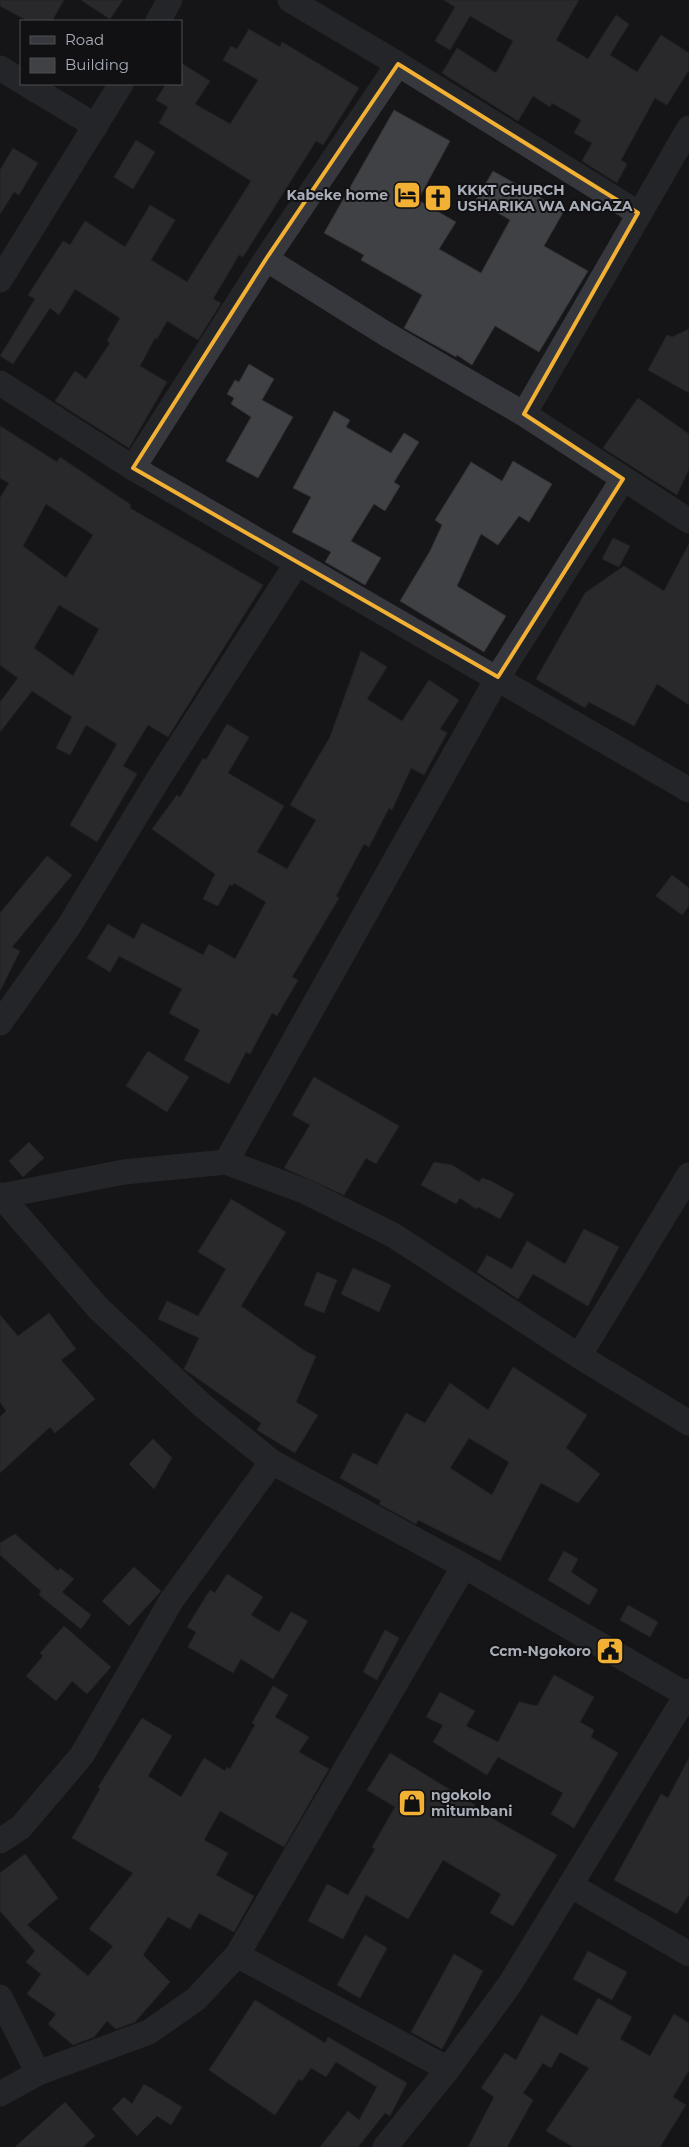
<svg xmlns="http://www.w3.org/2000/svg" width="689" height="2147" font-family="Montserrat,sans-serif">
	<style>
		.building { fill: #404145; stroke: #303034; fill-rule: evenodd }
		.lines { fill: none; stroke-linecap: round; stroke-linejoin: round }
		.minor { stroke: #37383d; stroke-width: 25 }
		.marked { fill: none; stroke: #f2b134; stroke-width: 4; stroke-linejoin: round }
		.labels { text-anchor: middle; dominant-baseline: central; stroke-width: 4; stroke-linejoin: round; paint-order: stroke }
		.poi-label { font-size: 14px; font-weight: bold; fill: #a8adb8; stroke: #111113; text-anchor: start }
	</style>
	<rect width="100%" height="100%" fill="#161618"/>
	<!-- building -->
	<path class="building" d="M0 0H64L52 21H28L0 6Z
		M81 0H123L110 19Z
		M444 0H579L556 40 588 59 616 15 629 24 610 55 637 72 661 35 689 53V70L667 105 655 98 621 160 627 164 617 183 582 161 592 143 574 133 581 120 552 103 550 107 533 96 518 121 442 73 457 48 496 73 513 41 470 16 450 50 435 41 455 7Z
		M249 29 280 47 282 42 359 88 323 145 316 141 243 257 239 255 213 299 221 303 198 340 167 321 157 339 155 338 140 366 167 382 129 448 55 401 75 371 86 379 110 343 107 341 120 318 75 289 59 315 50 308 13 364 0 356 35 299 28 295 63 241 70 245 85 221 125 247 150 205 175 220 151 260 187 282 251 181 159 123 168 107 156 100 166 84H181V63L210 81 195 104 230 124 258 80 223 60 231 46 237 49Z
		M394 110 450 141 418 200 456 222 439 249 481 273 510 220 476 200 493 171 564 211 544 246 588 271 539 352 495 326 472 365 457 355 456 357 404 328 422 295 361 260 364 255 324 233Z
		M136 140 155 152 133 189 114 177Z
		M13 148 38 163 19 195 14 192 0 214V170Z
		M689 329V393L648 370 667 335 672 337Z
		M249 364 274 379 262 400 293 417 258 478 226 461 251 417 231 404 234 398 227 394 235 380 239 382Z
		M638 398 689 434V469L677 495 603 448Z
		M334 411 350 420 346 427 391 453 404 433 419 442 394 482 400 486 385 511 374 504 351 541 381 558 365 585 325 562 331 552 292 532 311 497 293 488Z
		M0 426 57 462 60 457 131 505 130 508 263 585 168 737 148 725 123 766 137 774 97 842 70 825 117 744 86 725 70 755 56 748 72 717 32 691 0 732V702L18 678 0 665V498L9 483 0 478ZM46 504 93 535 66 578 23 546ZM59 605 99 629 73 676 34 648Z
		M513 461 552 484 529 522 519 516 498 545 481 534 457 586 506 616 484 652 400 601 430 551 442 525 435 520 471 462 502 481Z
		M613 538 630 546 619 567 602 559Z
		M689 544V705L657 684 634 726 589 702 585 708 536 679 585 593 624 566 664 591Z
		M361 651 387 667 367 699 402 721 429 680 459 700 440 729 447 733 424 775 411 768 392 810 389 808 369 847 364 844 336 896 339 898 292 977 298 980 277 1016 272 1013 250 1054 246 1052 229 1084 184 1060 200 1030 169 1013 182 989 119 956 110 972 87 958 108 924 134 939 142 923 203 955 209 944 235 959 266 902 234 883 232 886 230 884 218 906 203 899 215 874 152 829 177 795 180 797 203 758 206 760 227 724 249 737 228 773 284 806 257 852 287 869 316 820 290 805 330 737Z
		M47 856 72 875 12 947 20 951 0 991V913Z
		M672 875 689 888V906L682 915 656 896Z
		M148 1051 189 1077 167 1112 126 1086Z
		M314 1077 399 1126 376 1164 366 1158 344 1195 284 1168 310 1125 292 1115Z
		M29 1142 44 1158 23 1177 9 1161Z
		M434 1162 452 1165 479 1182 482 1178 491 1181 514 1194 500 1219 478 1207 476 1209 460 1198 456 1204 421 1185Z
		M231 1199 286 1232 241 1306 305 1351 316 1356 296 1402 318 1415 295 1453 257 1430 261 1423 184 1369 199 1338 158 1319 167 1301 198 1316 226 1269 198 1252Z
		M584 1229 619 1247 588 1306 533 1274 518 1299 477 1272 487 1255 512 1269 527 1241 565 1264Z
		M353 1268 391 1285 379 1312 341 1294Z
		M317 1272 337 1280 324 1313 304 1305Z
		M49 1313 76 1349 61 1360 95 1399 55 1433 50 1427 0 1473V1417L6 1411 0 1402V1315L18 1336Z
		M513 1367 587 1415 566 1448 600 1474 578 1503 541 1483 500 1561 418 1520 416 1524 379 1504 381 1501 340 1478 353 1453 377 1465 406 1413 425 1423 450 1383 488 1410ZM469 1438 509 1462 492 1495 450 1468Z
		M153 1439 172 1458 154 1489 129 1464Z
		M15 1534 58 1571 60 1568 74 1579 62 1592 91 1615 81 1629 39 1595 41 1591 0 1555V1543Z
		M564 1551 578 1559 571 1572 598 1590 589 1605 548 1580Z
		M134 1567 161 1591 129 1626 102 1601Z
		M227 1574 263 1597 251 1615 279 1632 291 1612 308 1621 273 1679 241 1659 233 1673 188 1647 196 1632 187 1627 210 1590 215 1593Z
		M628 1605 658 1622 650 1637 620 1620Z
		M64 1626 111 1667 87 1694 72 1681 56 1701 26 1676 43 1656 40 1653Z
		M385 1630 399 1638 377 1680 363 1672Z
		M554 1675 594 1697 580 1722 594 1730 591 1737 618 1753 574 1828 551 1814 563 1793 498 1757 487 1775 433 1742 443 1725 426 1717 440 1692 475 1711 466 1726 498 1742 519 1702 537 1706Z
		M273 1686 288 1695 275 1717 309 1737 299 1752 329 1769 284 1847 220 1811 204 1840 228 1853 216 1875 254 1896 234 1932 199 1913 190 1929 168 1917 143 1955 170 1982 135 2022 116 2029 107 2021 94 2037 73 2045 48 2024 56 2014 27 1994 41 1974 26 1962 35 1951 0 1911V1873L25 1854 58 1898 27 1925 88 1976 113 1946 89 1929 133 1873 72 1838 100 1789 98 1787 142 1718 172 1736 148 1776 181 1797 204 1758 225 1771 227 1767 230 1769 255 1725 252 1723Z
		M390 1753 475 1805 474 1808 557 1855 513 1926 490 1913 501 1894 443 1860 408 1919 366 1895 343 1939 308 1921 327 1884 348 1895 375 1849 372 1847 395 1807 367 1790Z
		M689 1758V1894L677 1914 614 1880 661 1794 668 1798Z
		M365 1935 387 1948 360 1998 337 1985Z
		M588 1951 627 1972 612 2000 573 1979Z
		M454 1954 483 1971 442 2049 411 2032Z
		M598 1998 632 2017 620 2039 650 2056 674 2014 689 2023V2070L673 2097 686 2105 660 2147H573L546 2131 589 2068 560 2052 551 2068 543 2063 523 2093 533 2100 507 2147H468L494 2097 481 2088 505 2053 516 2060 541 2015 577 2035Z
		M255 2000 325 2043 328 2037 407 2083 390 2116 385 2113 358 2147H320L348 2111 359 2120 377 2087 336 2062 326 2077 311 2068 302 2081 299 2079 275 2115 209 2070Z
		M144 2084 182 2107 171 2125 157 2116 137 2136 112 2109 124 2097 132 2104Z
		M65 2102 95 2136 83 2147H15Z"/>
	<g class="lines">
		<!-- minor -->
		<path class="minor" d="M290 0 398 64 638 213
			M158 21 170 0
			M0 68 21 81
			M26 84 96 126
			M266 259 386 334 524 414 689 521
			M0 280 121 84
			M0 383 133 468 689 790
			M524 414 689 128
			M133 468 266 259 398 64
			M0 1023 69 926 159 778 297 563
			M226 1162 498 677 623 479
			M0 1195 99 1309 203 1406 272 1462 464 1566 687 1695
			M1 1196 124 1172 226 1162 304 1191 393 1235 579 1356 689 1423
			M579 1356 689 1175
			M0 1841 21 1827 82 1755 171 1601 272 1462
			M570 1885 689 1954
			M237 1955 448 2069
			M0 1997 38 2073
			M0 2094 38 2073 149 2032 196 1999 237 1955 464 1566
			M385 2147 448 2069 510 1984 689 1691"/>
	</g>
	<!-- marked area -->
	<path d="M0 0H689V2147H0ZM398 64 638 213 524 414 623 479 498 677 133 468 266 259Z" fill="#161618" fill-opacity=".55" fill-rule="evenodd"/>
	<path class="marked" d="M398 64 638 213 524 414 623 479 498 677 133 468 266 259Z"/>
	<!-- icons -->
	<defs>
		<g id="hotel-square" transform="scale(1.4375)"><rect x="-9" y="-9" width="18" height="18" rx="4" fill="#f2b134" stroke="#111113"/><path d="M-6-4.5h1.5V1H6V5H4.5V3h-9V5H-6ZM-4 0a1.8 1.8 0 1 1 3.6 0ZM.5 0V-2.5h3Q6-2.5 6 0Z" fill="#111"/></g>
		<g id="church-square" transform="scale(1.4375)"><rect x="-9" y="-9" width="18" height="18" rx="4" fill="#f2b134" stroke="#111113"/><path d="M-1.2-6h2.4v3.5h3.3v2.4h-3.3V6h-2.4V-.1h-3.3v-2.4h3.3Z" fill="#111"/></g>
		<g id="civic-square" transform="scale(1.4375)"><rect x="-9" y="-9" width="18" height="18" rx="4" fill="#f2b134" stroke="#111113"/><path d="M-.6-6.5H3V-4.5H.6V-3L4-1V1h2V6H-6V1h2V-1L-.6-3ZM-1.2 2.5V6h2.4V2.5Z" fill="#111"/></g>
		<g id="shop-square" transform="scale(1.4375)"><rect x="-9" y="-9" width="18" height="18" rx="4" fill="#f2b134" stroke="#111113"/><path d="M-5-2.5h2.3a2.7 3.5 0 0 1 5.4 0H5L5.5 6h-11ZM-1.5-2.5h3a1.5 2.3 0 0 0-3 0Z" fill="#111"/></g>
	</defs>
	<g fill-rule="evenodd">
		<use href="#hotel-square" x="407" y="195"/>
		<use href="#church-square" x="438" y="198"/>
		<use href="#civic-square" x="610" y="1651"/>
		<use href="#shop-square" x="412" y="1803"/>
	</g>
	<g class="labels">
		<!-- poi labels -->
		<g class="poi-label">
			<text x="457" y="190">KKKT CHURCH<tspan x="457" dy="16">USHARIKA WA ANGAZA</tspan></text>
			<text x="388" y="195" text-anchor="end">Kabeke home</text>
			<text x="591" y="1651" text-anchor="end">Ccm-Ngokoro</text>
			<text x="431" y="1795">ngokolo<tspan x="431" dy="16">mitumbani</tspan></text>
		</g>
	</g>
	<!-- legend -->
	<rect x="20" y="20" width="162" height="65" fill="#111113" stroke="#4d4f55"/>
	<rect x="30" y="36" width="25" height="8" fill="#37383d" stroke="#4d4f55"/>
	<text x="65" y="45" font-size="15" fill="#a8adb8">Road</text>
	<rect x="30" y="58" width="25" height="15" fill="#404145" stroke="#4d4f55"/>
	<text x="65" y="70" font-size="15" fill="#a8adb8">Building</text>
</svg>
